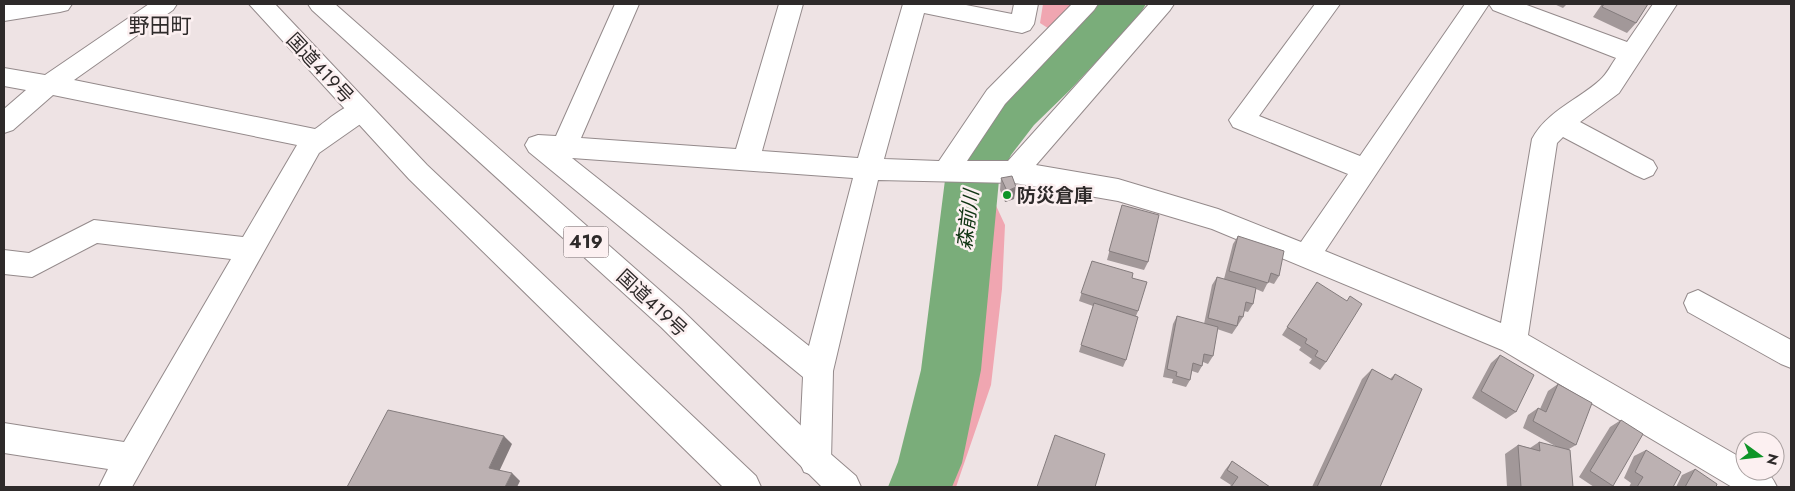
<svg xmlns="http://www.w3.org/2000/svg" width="1795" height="491" font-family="Jost,'Noto Sans JP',sans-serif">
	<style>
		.green { fill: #f0a6b1 }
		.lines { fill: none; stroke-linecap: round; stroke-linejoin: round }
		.river { fill: #7aad7a; fill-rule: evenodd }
		.street-casing { stroke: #948a8b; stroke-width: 2 }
		.highway-casing { stroke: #948a8b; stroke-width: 2 }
		.street { fill: #fff; fill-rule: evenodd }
		.highway { fill: #fff; fill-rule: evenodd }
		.wall { fill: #a29899 }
		.shaded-wall { fill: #847c7d }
		.building { fill: #bcb1b2; stroke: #847c7d }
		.poi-dot { fill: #0e9427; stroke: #fcf0f1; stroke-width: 2 }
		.labels { text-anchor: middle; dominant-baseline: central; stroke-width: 5; stroke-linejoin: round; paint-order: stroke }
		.shield { fill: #fcf0f1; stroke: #6c6566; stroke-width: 1 }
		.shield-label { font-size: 18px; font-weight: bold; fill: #2e2a2a }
		.street-label { font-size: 19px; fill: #2e2a2a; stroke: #fcf0f1 }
		.poi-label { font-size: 19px; font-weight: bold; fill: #2e2a2a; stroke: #fcf0f1; text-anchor: start }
		.water-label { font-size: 20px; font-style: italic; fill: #0f3412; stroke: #fcf0f1 }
		.quarter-label { font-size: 21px; fill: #2e2a2a; stroke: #fcf0f1 }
	</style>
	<rect width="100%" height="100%" fill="#eee3e4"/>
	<!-- green -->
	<path class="green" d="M1043 4H1083L1054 32 1040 23Z
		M992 197 1005 225 1002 289 991 385 956 487H938L933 476 957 369 973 206Z"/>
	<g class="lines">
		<!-- river -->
		<path class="river" d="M1093 4H1146L1139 16 1070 90 1034 125 1011 155 999 180 981 370 962 463 952 487H888L898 462 921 370 945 180 971 128 998 97 1034 64Z"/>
		<!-- street casing -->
		<g class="street-casing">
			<path id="street" d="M72 4 68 10 60 12 4 21V5Z
				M149 4H177L173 10 74 80 315 129C331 118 350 98 369 104L373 111 369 118 319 153 132 487H99L108 469 4 453V423L124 442 231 259 97 243 32 277 4 274V250L29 253 94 220 243 237 297 145 53 95 13 130 4 133V109L26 90 4 86V68L45 75Z
				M615 4H639L581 138 736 149 779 4H803L762 151 858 158 903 4H961L1012 14 1014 4H1038L1034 24 1030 30 1022 33 924 13 884 159 939 161 987 90 1072 4H1098L1094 10 1005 104 967 161H1008L1149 4H1174L1170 10 1036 165 1118 179 1218 209 1301 242 1348 174 1233 127 1229 120 1315 4H1340L1259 116 1360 156 1465 4H1489L1325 251 1501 323 1532 139C1547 111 1578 100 1600 80 1607 74 1611 65 1616 58L1493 10 1489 4H1524L1627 42 1653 4H1677L1619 93 1580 122 1653 161 1657 168 1653 175 1644 179 1635 175 1563 137 1557 143 1528 335 1745 460V471C1763 471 1769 469 1777 487H1732L1502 350 1212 229 1118 201 1014 183 878 180 833 371 831 461 826 472 815 476 804 472 799 461 803 377 529 152 525 145 529 138 538 135 556 136ZM572 158 853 178 809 346Z
				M1698 290 1791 340V368L1781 364 1688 312 1684 303 1688 294Z"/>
		</g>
		<!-- highway casing -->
		<g class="highway-casing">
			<path id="highway" d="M249 4H275L427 165 756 476 761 487H723L409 179Z
				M308 4H335L681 309 826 450 856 476 861 487H822L661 327 312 10Z"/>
		</g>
		<!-- street -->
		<use href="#street" class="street"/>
		<!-- highway -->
		<use href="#highway" class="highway"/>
	</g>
	<!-- wall -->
	<path class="wall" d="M1554 4H1567L1563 8Z
		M1602 4H1648L1636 23 1627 33 1593 17Z
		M1001 178 1014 199 1005 202 1000 190Z
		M1122 205 1148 262 1144 270 1107 260Z
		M1238 236 1279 276 1274 284 1268 282 1263 292 1256 289 1253 304 1248 312 1244 311 1243 317 1238 325 1232 334 1217 329 1213 356 1208 364 1203 362 1202 366 1198 373 1192 371 1190 380 1186 387 1172 383 1173 379 1163 377 1173 324 1177 316 1204 324 1212 285 1217 277 1224 279 1233 244Z
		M1092 261 1132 278 1138 311 1136 316 1126 360 1123 367 1079 352 1093 306 1079 301Z
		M1317 282 1326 362 1320 370 1309 363 1312 359 1299 350 1301 347 1282 335Z
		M1500 355 1516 412 1506 419 1472 398 1491 363Z
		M1372 369 1390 379 1395 374 1380 487H1312L1362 379Z
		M1558 384 1576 445 1569 449 1573 487H1507L1505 454 1518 445 1530 448 1539 442 1557 447 1523 428 1528 415 1538 408 1540 409 1548 391Z
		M1621 420 1613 486 1611 487H1594L1579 477 1610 427Z
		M1646 450 1673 487H1629L1631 483 1624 478 1634 456Z
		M1232 461 1270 487H1229L1231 485 1220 478 1225 470Z
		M1695 469 1716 487H1676L1682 475Z"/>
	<!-- shaded-wall -->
	<path class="shaded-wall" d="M1016 187 1014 199 1005 202 1007 191Z
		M504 436 512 444 497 476 489 468Z
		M512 473 520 481 517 487H505Z"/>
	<!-- building -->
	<path class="building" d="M1604 4H1648L1636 23 1602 7Z
		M1012 176 1016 187 1007 191 1001 178Z
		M1122 205 1159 215 1148 262 1109 251Z
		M1238 236 1284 251 1279 276 1271 273 1268 283 1229 271Z
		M1092 261 1133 273 1132 278 1147 282 1138 311 1081 293Z
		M1217 277 1256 288 1253 304 1246 302 1243 317 1239 316 1237 326 1208 318Z
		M1317 282 1347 301 1350 296 1362 304 1326 362 1315 356 1318 351 1305 343 1307 339 1287 327Z
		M1094 303 1138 317 1126 360 1081 345Z
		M1177 316 1218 327 1213 356 1204 354 1202 366 1193 363 1190 380 1176 376 1177 372 1167 369Z
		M1500 355 1534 375 1516 412 1481 391Z
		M1372 369 1392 380 1395 374 1422 389 1380 487H1317Z
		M1558 384 1592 403 1576 445 1533 421 1538 408 1546 412Z
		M388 410 504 436 489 468 512 473 505 487H347Z
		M1621 420 1643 434 1613 486 1590 471Z
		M1055 435 1105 454 1095 487H1037Z
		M1539 442 1570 450 1573 487H1521L1518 445 1540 451Z
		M1646 450 1681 472 1673 487H1637L1643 477 1635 472Z
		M1232 461 1270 487H1231L1238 477 1227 470Z
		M1695 469 1717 484 1716 487H1685Z"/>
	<!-- markers -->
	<circle class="poi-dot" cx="1007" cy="195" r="5"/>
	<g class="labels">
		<!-- shield labels -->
		<rect class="shield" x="563.5" y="226.5" width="45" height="31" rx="4"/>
		<g class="shield-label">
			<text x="586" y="242">419</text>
		</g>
		<!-- street labels -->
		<g class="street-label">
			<text transform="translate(320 68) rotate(47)">国道419号</text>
			<text transform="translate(652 303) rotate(43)">国道419号</text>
		</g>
		<!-- poi labels -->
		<g class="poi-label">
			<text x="1017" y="195">防災倉庫</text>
		</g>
		<!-- water labels -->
		<g class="water-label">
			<text transform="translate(968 220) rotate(-83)">森前川</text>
		</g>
		<!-- quarter labels -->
		<g class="quarter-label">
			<text x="160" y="26">野田町</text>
		</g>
	</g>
	<!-- border -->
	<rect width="1795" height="491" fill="none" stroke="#2e2a2a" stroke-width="10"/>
	<!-- north arrow -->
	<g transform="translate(1760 456) rotate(105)"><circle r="24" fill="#fcf0f1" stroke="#aaa1a1"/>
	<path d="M0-4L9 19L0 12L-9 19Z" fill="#0e9427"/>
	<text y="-8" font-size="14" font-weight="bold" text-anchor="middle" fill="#2e2a2a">N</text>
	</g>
</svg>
